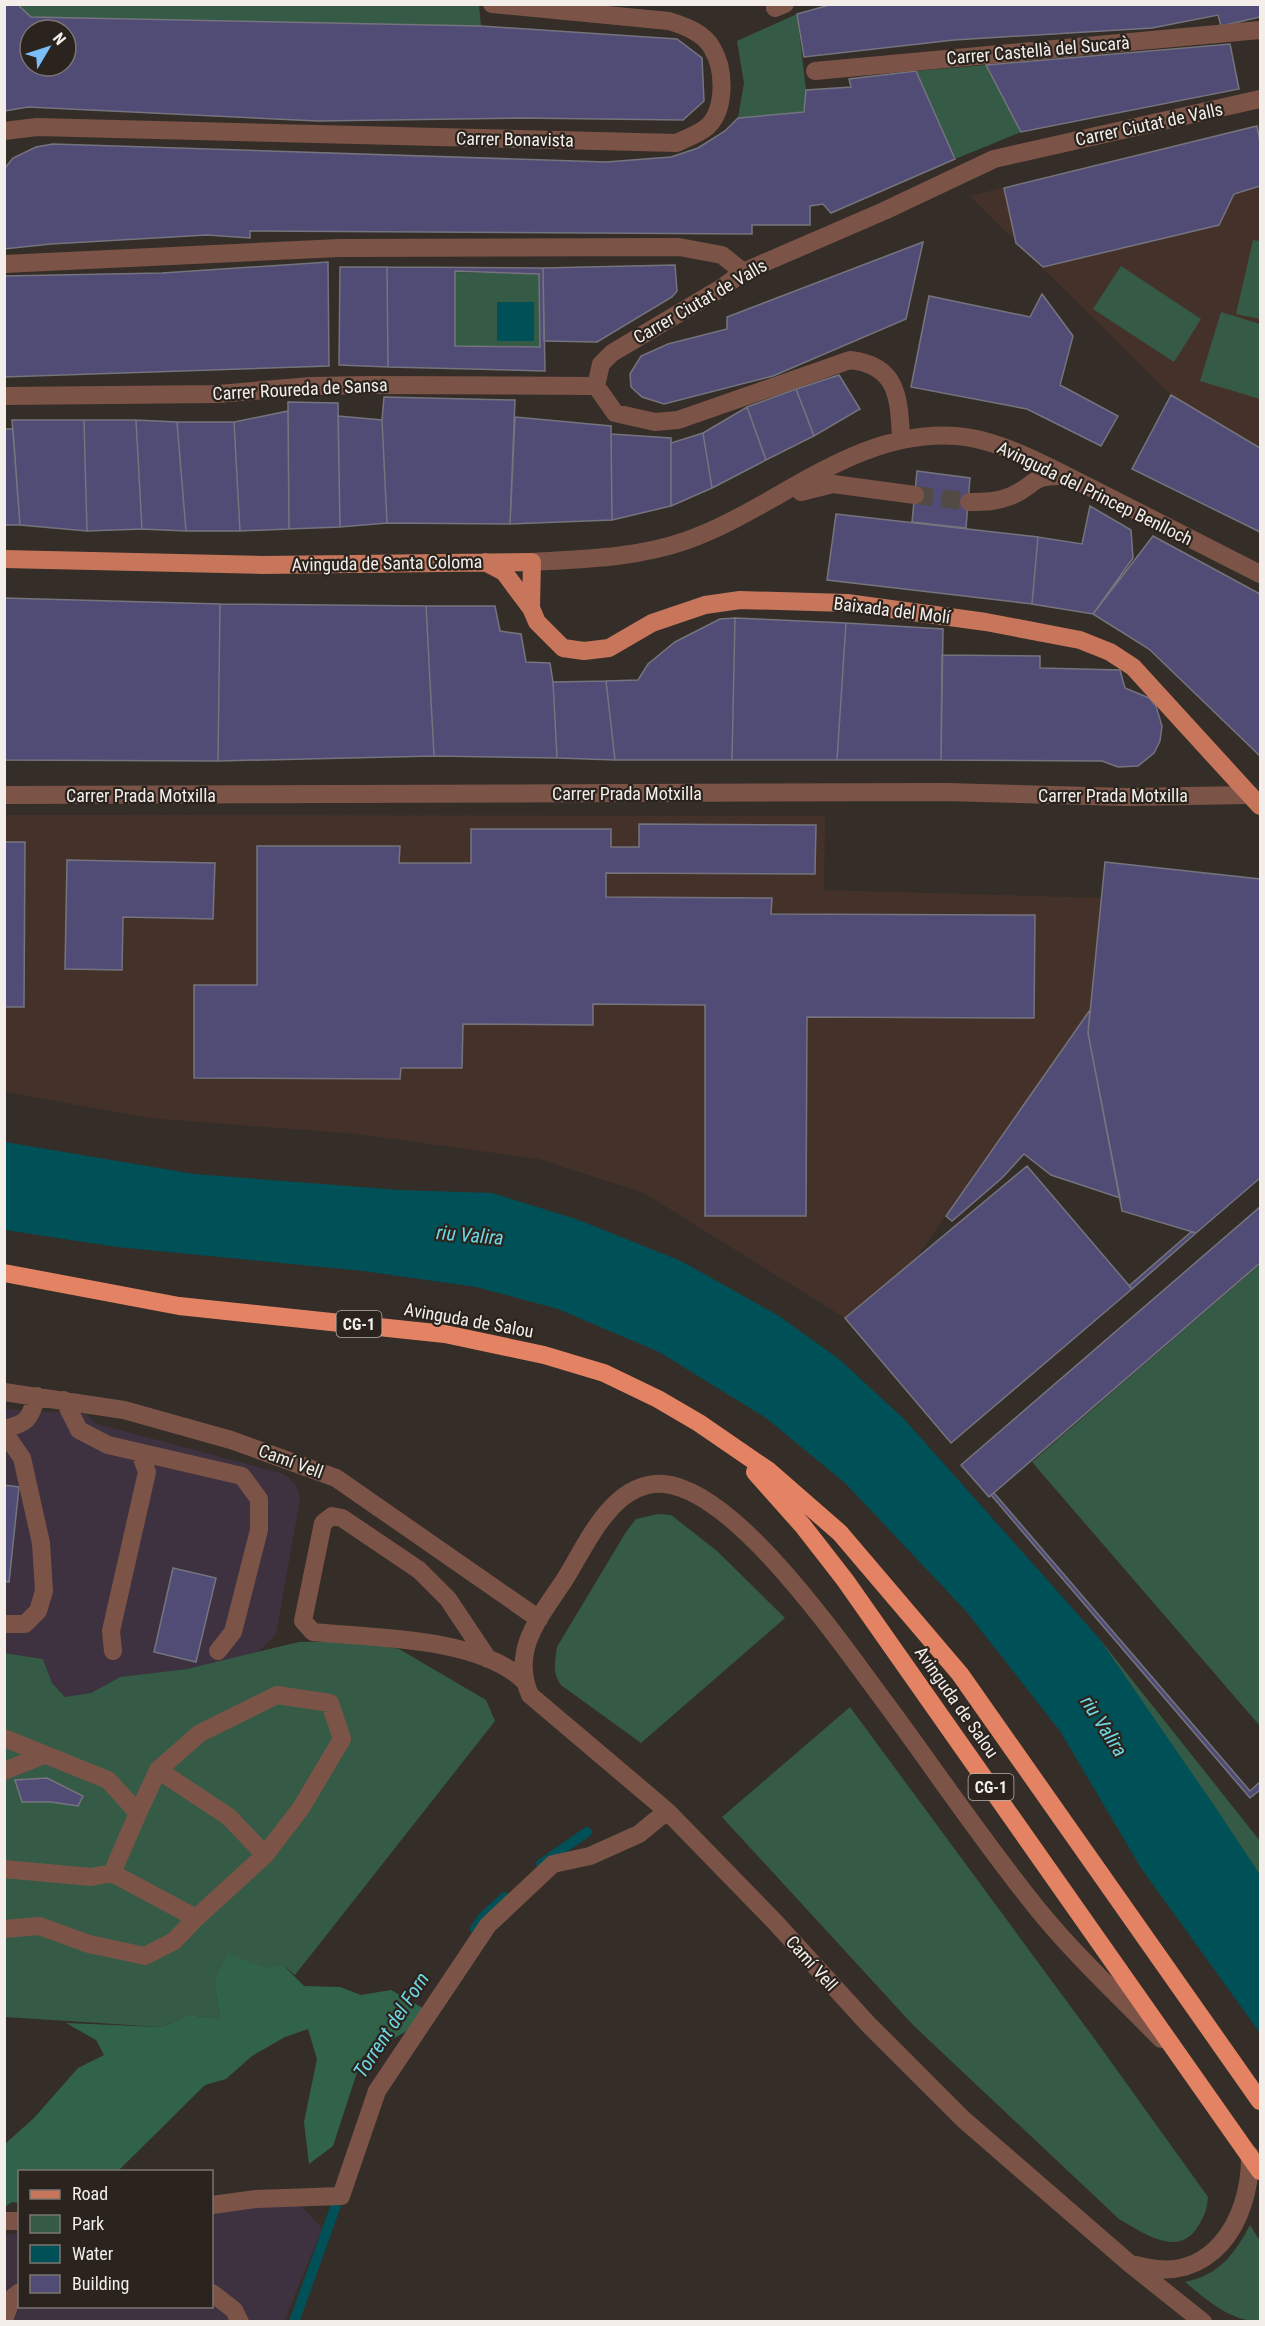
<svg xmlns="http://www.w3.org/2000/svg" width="1265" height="2326" font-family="'Roboto Condensed',sans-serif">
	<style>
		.industrial { fill: #3e3240 }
		.education { fill: #44322a }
		.green { fill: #355b47 }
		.forest { fill: #31634a }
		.water { fill: #005058 }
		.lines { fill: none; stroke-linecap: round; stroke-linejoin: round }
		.stream { stroke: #005058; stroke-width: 10 }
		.building { fill: #504c76; stroke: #75747e; stroke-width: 1.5; fill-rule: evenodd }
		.minor-tunnel { stroke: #524b45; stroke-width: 18; stroke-dasharray: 18 9; stroke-linecap: butt }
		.minor { stroke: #7c5447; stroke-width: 18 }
		.major { stroke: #c7765b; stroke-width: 18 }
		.highway { stroke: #e48363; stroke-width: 18 }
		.labels { text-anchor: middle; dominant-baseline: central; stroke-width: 4.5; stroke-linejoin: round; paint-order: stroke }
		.shield { fill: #2b241e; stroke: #b7b1ad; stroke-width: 1.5 }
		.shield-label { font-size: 16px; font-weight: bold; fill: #f3eeea }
		.street-label { font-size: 18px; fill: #f3eeea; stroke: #2b241e }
		.water-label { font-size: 20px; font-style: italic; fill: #6fd7e4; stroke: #2b241e }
	</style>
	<rect width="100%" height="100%" fill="#352e28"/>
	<!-- industrial -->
	<path class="industrial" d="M4 1409 86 1414 97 1424 284 1474 296 1485 300 1499 276 1634 257 1653 187 1669 120 1677 91 1693 65 1697 52 1683 43 1659 5 1653Z
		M298 2203 322 2228 284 2322 5 2321 4 2235 19 2233 20 2306H212V2212Z"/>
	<!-- education -->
	<path class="education" d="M1260 124V448L1171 395 970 196Z
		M4 815 825 816 824 890 1101 898 1090 1010 916 1258 845 1318 644 1193 539 1159 357 1134 150 1118 5 1092Z"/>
	<!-- green -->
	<path class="green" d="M479 4 481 26 31 17 17 5Z
		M797 14 806 90 804 112 738 118 744 83 737 41Z
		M986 65 1021 132 955 159 916 71Z
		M1253 240 1260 241V319L1236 314Z
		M1121 266 1201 319 1174 362 1093 309Z
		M455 272 539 274 540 347 455 346Z
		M1221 312 1260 324V399L1200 381Z
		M1260 1264V1726L1032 1462Z
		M658 1514 671 1515 717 1551 785 1618 641 1743 561 1685C552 1673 555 1661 557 1647L626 1532 636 1519Z
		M1098 1637 1260 1841V1875Z
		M363 1641 399 1649 486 1700 495 1721 295 1975 283 1965 214 1981 220 2019 188 2015 161 2027 5 2017 4 1653 43 1659 52 1683 65 1697 91 1693 120 1677 187 1669 299 1642Z
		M850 1707 1096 2041 1208 2197C1207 2210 1204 2217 1197 2228 1177 2258 1142 2232 1119 2219L913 2025 722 1817Z
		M1250 2225 1260 2241V2321C1231 2322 1207 2300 1185 2282 1219 2275 1234 2255 1250 2225Z"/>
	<!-- forest -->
	<path class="forest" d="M228 1954 265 1968 283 1965 304 1986 340 1987 361 1995 391 1990 428 2011 405 2032 362 2057 333 2146 309 2164 304 2122 317 2059 308 2029 285 2037 252 2056 226 2079 205 2085 118 2171 20 2172 19 2203 12 2202 5 2207V2144L34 2118 78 2068 104 2055 96 2040 66 2023 161 2027 188 2015 220 2019 214 1981Z"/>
	<!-- water -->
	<path class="water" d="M534 302V341H497V302Z
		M5 1142 194 1174 400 1190 492 1193 576 1219 681 1261 779 1316 839 1359 904 1419 1098 1637 1218 1811 1260 1875V2033L1141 1868 1060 1731 965 1610 845 1483 766 1418 659 1352 558 1309 476 1287 363 1271 117 1247 5 1230Z"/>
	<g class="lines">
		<!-- stream -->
		<path class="stream" d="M541 1864 587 1832
			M475 1929 482 1918 505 1897
			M294 2322 340 2194"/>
	</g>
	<!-- building -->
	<path class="building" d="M4 4H17L31 17 481 26 677 39 702 58 704 101 683 120 519 118 318 121 28 107 4 111ZM30 30H66V66H30Z
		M833 4H1260V17L1221 26 1218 15 1152 28 954 40 804 57 797 14Z
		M1230 44 1239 89 1021 132 986 65Z
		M916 71 955 159 831 213 823 204 810 206V225H752V234L250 231V238L207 235 51 244 4 249V169L13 158 36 147 53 144 606 162 671 157 698 148 725 131 738 118 804 112 806 90 851 87 849 79Z
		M1257 126 1260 142V186L1234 194 1219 225 1043 267 1016 243 1004 188Z
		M923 242 906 319 773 376 664 404 642 397 631 387 630 374 641 356 668 344 727 329V317Z
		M328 262 329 366 4 377V276L162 273Z
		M675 265 677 291 672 297 597 342 544 341 543 268Z
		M340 267H387L388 367 339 365Z
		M387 267 543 268 545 371 388 367ZM455 271 539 274 540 347 455 346Z
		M1042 294 1073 336 1060 385 1118 416 1101 446 1027 409 911 387 929 296 1030 317Z
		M839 375 860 409 814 436 796 389Z
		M796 389 814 436 766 460 747 407Z
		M1171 395 1260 448V532L1132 469Z
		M384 397 515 400 510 524 387 523 382 420Z
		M288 402 338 403 340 527 289 529Z
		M747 407 766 460 712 488 703 433Z
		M288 411 289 529 240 531 234 422Z
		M338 416 382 420 387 523 340 527Z
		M515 417 611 426 612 520 510 524Z
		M12 420H84L87 531 20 525Z
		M84 420H136L142 529 87 531Z
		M136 420 177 422 186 531 142 529Z
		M177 422H234L240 531H186Z
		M4 429H13L20 525H4Z
		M703 433 712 488 671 506V443Z
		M611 434 671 438V506L612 520Z
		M917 471 970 478 966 528 912 522Z
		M1090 506 1131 530 1133 558 1093 614 1032 604 1038 537 1082 544Z
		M836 514 1038 537 1032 604 827 580Z
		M1153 536 1260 594V756L1149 649 1093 614Z
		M4 598 220 604 218 761 4 760Z
		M220 604 426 606 434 756 218 761Z
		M426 606H495L500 631 521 634 526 662 550 663 553 682 557 758 434 756Z
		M735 618 732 760H615L606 681 638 680 648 664 675 642 720 619Z
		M735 618 846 623 837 760H732Z
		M846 623 943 629 941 760H837Z
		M942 655 1040 656V668L1120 670 1125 688 1149 698 1156 706 1162 726 1160 741 1154 753 1138 766 1118 767 1102 761 941 760Z
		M606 681 615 760 557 758 553 682Z
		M639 824 816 825 815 874 606 873V897L772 898 771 914 1035 915 1034 1018 807 1017 806 1216H705V1005L593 1004V1025L463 1024 462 1068H401L400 1079 194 1078V985H257V846H400L399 863H471V829H611V847H639Z
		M4 842H25L24 1007H4Z
		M67 860 215 863 213 919 123 917 122 970 65 969Z
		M1105 862 1260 879V1178L1196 1233 1122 1211 1088 1033Z
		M1090 1010 1088 1033 1120 1198 1051 1175 1024 1154 1002 1178 952 1221 946 1216Z
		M1027 1166 1132 1289 951 1443 845 1318Z
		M1260 1207V1263L989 1497 961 1465Z
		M1191 1232 1196 1233 1132 1289 1129 1286Z
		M4 1485 19 1487 9 1582 4 1581Z
		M994 1493 1250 1791 1260 1782V1790L1250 1798 991 1495Z
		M173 1568 216 1578 196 1662 154 1652Z
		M47 1778 83 1796 78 1806 51 1802H22L15 1780Z"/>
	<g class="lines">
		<!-- minor-tunnel -->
		<path class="minor-tunnel" d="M915 495 969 502"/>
		<!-- minor -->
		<path class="minor" d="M775 8 785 4
			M815 71 1260 30
			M4 131 37 127 677 143C686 138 699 134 707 127 726 110 725 69 712 48 704 33 685 26 669 21L492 4
			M4 264 339 248 679 247 722 255 743 272
			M4 396 218 394 311 386 370 385 596 386
			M901 438C899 398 898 365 850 360L678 420 655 422 615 413 596 386 601 364 612 353 723 287 743 272 884 211 994 159 1260 99
			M801 492 833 484 915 495
			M969 502C984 502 996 502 1011 496 1035 486 1030 475 1062 476
			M532 562C583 559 636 558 685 541 777 509 853 429 956 436 1001 439 1054 470 1095 490 1150 518 1205 546 1260 574
			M4 795 947 792 1126 797 1250 795
			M4 1392 124 1410 231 1440 336 1478 539 1619
			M64 1400 79 1430 108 1445 242 1476 259 1499V1530L233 1632 218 1651
			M4 1429C29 1423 29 1419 37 1396
			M4 1432 22 1458 41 1543 44 1591 38 1611 25 1624H4
			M113 1651 111 1631 147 1472 140 1453
			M488 1659 448 1599 419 1570 342 1518 332 1516 323 1523 303 1621 313 1632C373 1638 480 1637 524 1681
			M4 1738 108 1780 138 1813 112 1873 91 1877 4 1869
			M158 1770 229 1817 265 1855
			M4 1771 44 1755
			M112 1873 196 1918 265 1855 301 1808 342 1739 330 1703 277 1695 200 1733 158 1770 138 1813
			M4 1929 39 1926 89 1944 145 1956 174 1941 196 1918
			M1161 2039C1120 1997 1077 1957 1040 1912 987 1847 940 1777 890 1709 846 1651 739 1491 664 1484 613 1480 587 1544 565 1579 541 1616 510 1649 530 1695L667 1811 776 1923 868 2024 963 2119 1129 2263 1203 2322
			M212 2205 256 2199 341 2196 377 2091 488 1925 553 1864 590 1856 639 1834 667 1811
			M4 2221H20
			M1136 2265C1210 2287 1251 2222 1250 2155
			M212 2293 234 2310 240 2322
			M4 2320 12 2298 20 2292"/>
		<!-- major -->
		<path class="major" d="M4 559 262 565 532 562 531 608 537 622 563 648 584 651 609 648 652 623 705 605 740 600 847 603 986 622 1080 640 1110 652 1133 667 1260 806
			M485 562 504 572 530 607"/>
		<!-- highway -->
		<path class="highway" d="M4 1273 179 1306 445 1334 544 1355 604 1373 658 1399 699 1423 769 1471 840 1533 960 1674 1260 2101
			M755 1472 803 1526 845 1580 1260 2171"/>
	</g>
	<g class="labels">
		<!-- shield labels -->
		<g class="shield">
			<rect x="336.5" y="1311" width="45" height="26" rx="4.5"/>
			<rect x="968.5" y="1774" width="45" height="26" rx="4.5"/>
		</g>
		<g class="shield-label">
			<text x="359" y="1324">CG-1</text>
			<text x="991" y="1787">CG-1</text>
		</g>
		<!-- street labels -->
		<g class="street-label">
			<text transform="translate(1038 50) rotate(-5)">Carrer Castellà del Sucarà</text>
			<text transform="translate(1149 124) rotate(-12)">Carrer Ciutat de Valls</text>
			<text transform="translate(515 139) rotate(1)">Carrer Bonavista</text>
			<text transform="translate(700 301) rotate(-30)">Carrer Ciutat de Valls</text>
			<text transform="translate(300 389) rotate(-3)">Carrer Roureda de Sansa</text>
			<text transform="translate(1095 493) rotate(26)">Avinguda del Princep Benlloch</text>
			<text transform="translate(387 563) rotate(-1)">Avinguda de Santa Coloma</text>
			<text transform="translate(892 610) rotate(7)">Baixada del Molí</text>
			<text x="627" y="793">Carrer Prada Motxilla</text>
			<text x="141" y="795">Carrer Prada Motxilla</text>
			<text x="1113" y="795">Carrer Prada Motxilla</text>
			<text transform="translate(469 1320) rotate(10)">Avinguda de Salou</text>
			<text transform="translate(291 1461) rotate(20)">Camí Vell</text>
			<text transform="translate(957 1702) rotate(55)">Avinguda de Salou</text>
			<text transform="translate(812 1963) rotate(48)">Camí Vell</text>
		</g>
		<!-- water labels -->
		<g class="water-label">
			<text transform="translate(470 1235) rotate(5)">riu Valira</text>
			<text transform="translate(1104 1726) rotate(57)">riu Valira</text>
			<text transform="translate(391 2025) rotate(-57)">Torrent del Forn</text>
		</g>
	</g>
	<!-- border -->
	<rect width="1265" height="2326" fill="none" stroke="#f3eeea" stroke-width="12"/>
	<!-- legend -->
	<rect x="18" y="2170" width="195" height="138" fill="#2b241e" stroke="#7b7570" stroke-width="1.5"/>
	<rect x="30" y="2190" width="30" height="9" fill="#c7765b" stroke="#7b7570" stroke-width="1.5"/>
	<text x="72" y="2200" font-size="18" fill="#f3eeea">Road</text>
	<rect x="30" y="2215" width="30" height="18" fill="#355b47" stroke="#7b7570" stroke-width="1.5"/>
	<text x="72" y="2230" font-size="18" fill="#f3eeea">Park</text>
	<rect x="30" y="2245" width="30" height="18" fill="#005058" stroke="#7b7570" stroke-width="1.5"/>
	<text x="72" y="2260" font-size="18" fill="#f3eeea">Water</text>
	<rect x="30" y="2275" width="30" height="18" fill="#504c76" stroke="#7b7570" stroke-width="1.5"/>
	<text x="72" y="2290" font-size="18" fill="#f3eeea">Building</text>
	<!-- north arrow -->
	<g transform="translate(48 48) rotate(51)"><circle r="28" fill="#2b241e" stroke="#7b7570" stroke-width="1.5"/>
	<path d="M0-4.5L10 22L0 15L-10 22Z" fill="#7bbef8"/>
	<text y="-9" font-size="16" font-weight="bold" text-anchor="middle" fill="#f3eeea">N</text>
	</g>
</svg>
